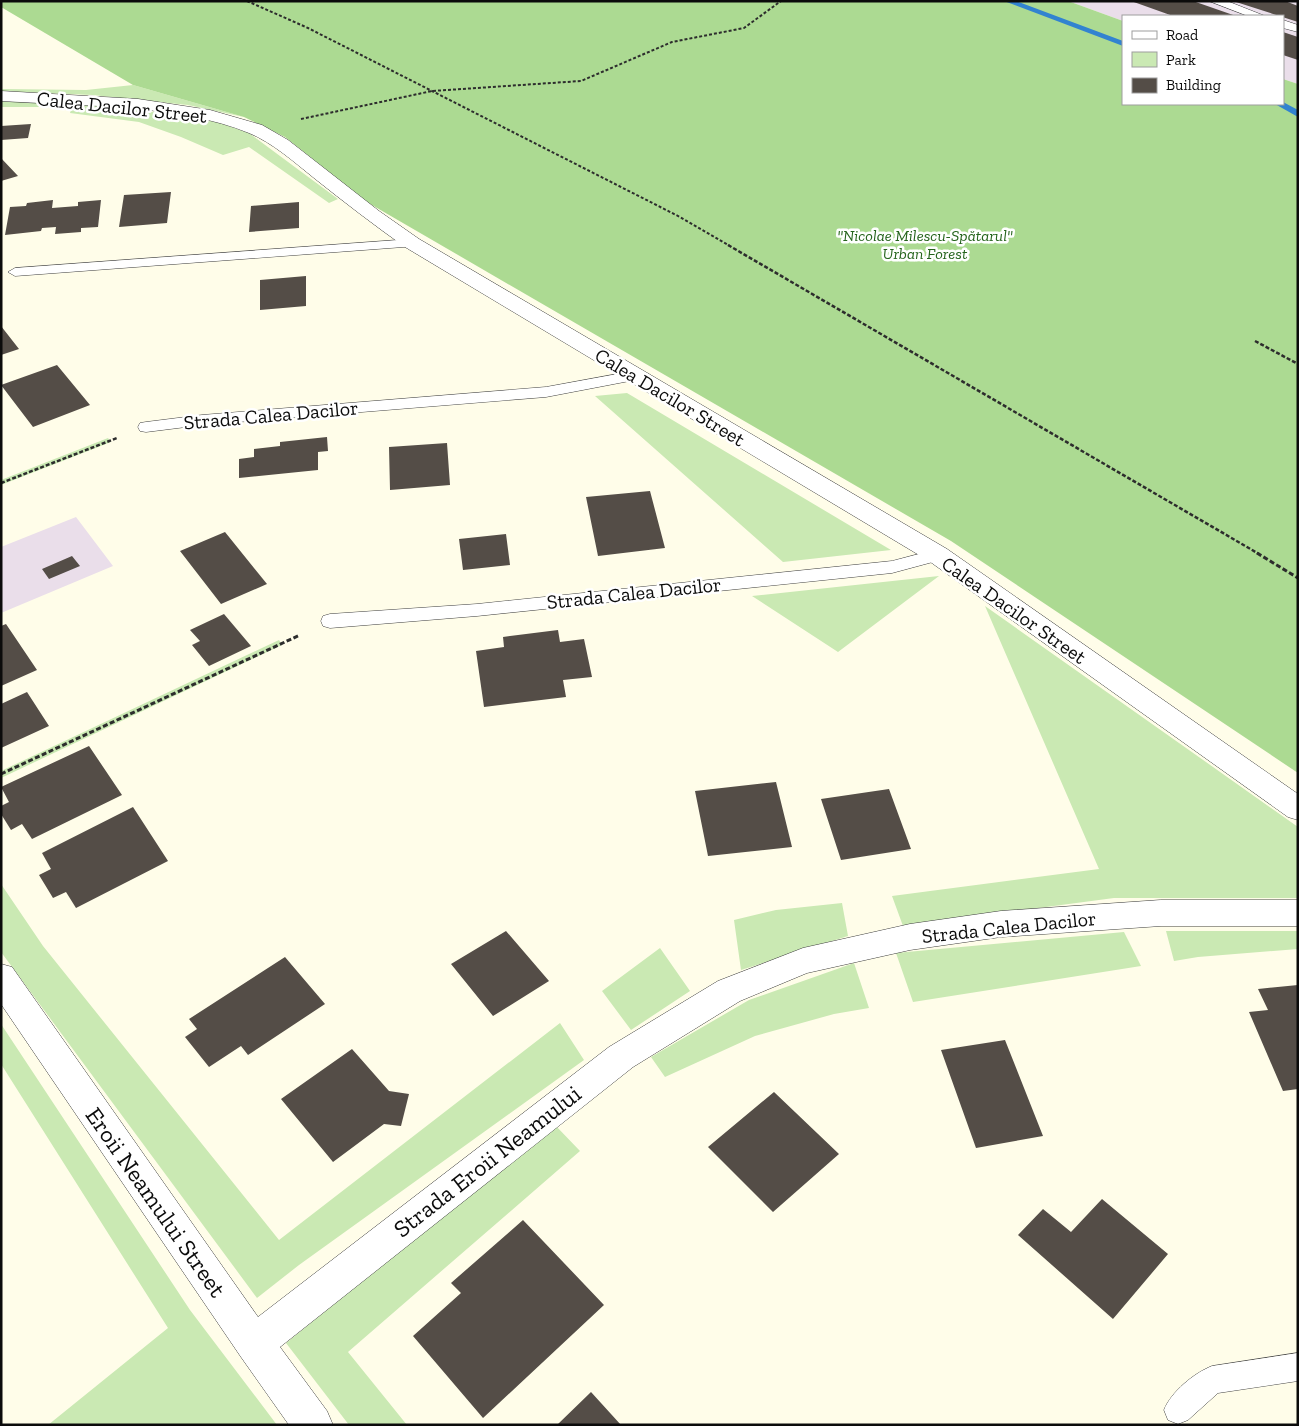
<svg xmlns="http://www.w3.org/2000/svg" width="1299" height="1426" font-family="'Zilla Slab',serif">
	<style>
		.industrial { fill: #eadeea }
		.green { fill: #cae9b3 }
		.forest { fill: #acda92 }
		.lines { fill: none; stroke-linecap: round; stroke-linejoin: round }
		.stream { fill: #3283d0; fill-rule: evenodd }
		.building { fill: #544d47 }
		.lane-casing { stroke: #3e3e3e; stroke-width: 1 }
		.street-casing { stroke: #3e3e3e; stroke-width: 1 }
		.path-far2 { stroke: #2d2d2d; stroke-width: 2; stroke-dasharray: 3 2; stroke-linecap: butt }
		.path-far1 { stroke: #2d2d2d; stroke-width: 2.5; stroke-dasharray: 4 2; stroke-linecap: butt }
		.path { stroke: #2d2d2d; stroke-width: 3; stroke-dasharray: 5 2.5; stroke-linecap: butt }
		.lane { fill: #fff; fill-rule: evenodd }
		.street { fill: #fff; fill-rule: evenodd }
		.labels { text-anchor: middle; dominant-baseline: central; stroke-width: 5; stroke-linejoin: round; paint-order: stroke }
		.far-park-label { font-size: 16px; font-style: italic; fill: #24631b; stroke: #fff }
		.street-label { font-size: 20px; fill: #0b0b0b; stroke: #fff }
		.near-street-label { font-size: 24px; fill: #0b0b0b; stroke: #fff }
	</style>
	<rect width="100%" height="100%" fill="#fffde9"/>
	<!-- industrial -->
	<path class="industrial" d="M1068 1H1298V84L1283 79V16H1123V21Z
		M76 517 113 566 1 613V547Z"/>
	<!-- green -->
	<path class="green" d="M133 85 244 117 188 105 92 95 1 91V89L86 90Z
		M1 101 70 102 121 107 217 122 249 133 338 199 329 203 249 147 223 155 181 137 139 122 70 113 72 107H1Z
		M627 393 891 550 783 562 595 396Z
		M108 438 111 442 1 485V480Z
		M939 576 838 652 752 596Z
		M985 606 1298 827V898H1114L903 926 892 896 1099 869Z
		M279 640 282 645 1 778V771Z
		M1 884 43 946 279 1240 560 1023 584 1060 299 1265 257 1298 1 952Z
		M842 903 848 936 741 970 734 920 776 910Z
		M1166 931H1298V949L1198 957 1174 961Z
		M1124 932 1141 966 913 1002 896 953Z
		M660 948 690 991 631 1030 602 991Z
		M854 963 869 1008 834 1014 755 1036 665 1077 651 1057 749 1000Z
		M1 1024 190 1310 277 1425H48L168 1328 1 1064Z
		M555 1125 580 1151 348 1352 407 1425H349L286 1343Z"/>
	<!-- forest -->
	<path class="forest" d="M1 1H1068L1123 21V104H1283V79L1298 84V773L951 541 365 201 285 137 244 117 133 85 1 7Z"/>
	<g class="lines">
		<!-- stream -->
		<path class="stream" d="M1004 1H1016L1123 41V46Z
			M1283 102 1298 110V117L1275 104Z"/>
	</g>
	<!-- building -->
	<path class="building" d="M1131 1H1193L1236 16H1173Z
		M1285 1 1298 6V22L1236 2Z
		M1283 32 1298 37V60L1283 55Z
		M31 124 28 138 1 140V126Z
		M1 158 18 176 1 181Z
		M171 192 167 223 119 227 124 195Z
		M53 200 52 208 78 206V202L101 200 98 227 81 228V232L55 234 56 227 42 228 41 231 5 235 10 207 26 206 27 203Z
		M299 202V228L249 232 251 206Z
		M306 276V306L260 310V280Z
		M1 326 19 349 1 355Z
		M57 365 90 405 33 427 1 385Z
		M327 437 328 451 318 452V470L239 478V459L254 457V449L280 446V442Z
		M447 443 450 485 390 490 389 447Z
		M650 491 665 548 598 556 586 497Z
		M225 532 267 584 221 604 180 551Z
		M506 534 510 565 463 570 459 539Z
		M72 556 80 566 49 579 42 569Z
		M224 614 251 646 209 666 192 645 200 641 190 630Z
		M6 624 37 670 1 686V626Z
		M558 630 560 642 584 639 592 677 563 680 566 697 484 707 476 651 504 647 503 637Z
		M27 692 49 726 1 748V704Z
		M89 746 122 795 32 839 22 824 11 830 1 814V806L9 802 1 787Z
		M776 782 792 847 708 856 695 791Z
		M889 789 911 849 841 860 821 799Z
		M133 807 168 861 76 908 66 892 53 898 39 875 51 869 42 853Z
		M506 931 549 981 493 1016 451 964Z
		M285 957 325 1004 248 1055 241 1046 209 1067 185 1037 197 1029 189 1019Z
		M1298 985V1089L1283 1091 1249 1012 1268 1010 1258 989Z
		M1005 1040 1043 1136 976 1148 941 1050Z
		M352 1049 389 1091 409 1094 401 1126 384 1124 333 1162 281 1099Z
		M774 1092 839 1154 773 1212 708 1147Z
		M1102 1199 1168 1254 1113 1319 1018 1235 1043 1209 1071 1232Z
		M523 1220 604 1305 483 1418 413 1336 461 1293 451 1283Z
		M591 1392 621 1425H557Z"/>
	<g class="lines">
		<!-- lane casing -->
		<g class="lane-casing">
			<path id="lane" d="M1209 1H1227L1265 16H1248Z
				M1283 20 1298 25V32L1283 28Z
				M412 239 417 240 419 243 417 246 15 276 8 272 15 268Z
				M634 371 642 376 640 379 546 397 202 425 146 432 140 431 138 427 140 423 146 422 202 415 546 387Z
				M938 549 944 551 947 555 944 559 892 573 477 616 330 628 323 626 321 621 323 616 330 614 477 604 892 561Z
				M1298 1353V1381L1218 1393 1188 1420 1178 1424 1168 1420 1164 1410C1171 1392 1194 1373 1212 1366Z"/>
		</g>
		<!-- street casing -->
		<g class="street-casing">
			<path id="street" d="M1 91 138 99 210 110 262 125 288 140 379 211 419 239 947 549 1298 794V820L1288 817 929 561 405 247C374 225 344 202 314 178 294 162 273 143 249 133 180 104 76 106 1 101Z
				M1161 900H1298V926H1161L1001 937 910 950 807 973 740 1001 633 1067 280 1347 327 1411 333 1425H289L241 1357 1 1004V964L12 967 258 1317 609 1047 718 981 803 948 910 924 1001 911Z"/>
		</g>
		<!-- path-far2 -->
		<path class="path-far2" d="M247 1 308 28 680 217 730 246
			M301 119 432 91 581 81 672 42 744 28 781 1"/>
		<!-- path-far1 -->
		<path class="path-far1" d="M728 245 1259 554
			M1255 341 1298 364
			M1 483 117 438"/>
		<!-- path -->
		<path class="path" d="M1257 553 1298 578
			M1 774 300 635"/>
		<!-- lane -->
		<use href="#lane" class="lane"/>
		<!-- street -->
		<use href="#street" class="street"/>
	</g>
	<g class="labels">
		<!-- far-park labels -->
		<g class="far-park-label">
			<text x="925" y="235">"Nicolae Milescu-Spătarul"<tspan x="925" dy="18">Urban Forest</tspan></text>
		</g>
		<!-- street labels -->
		<g class="street-label">
			<text transform="translate(122 107) rotate(6)">Calea Dacilor Street</text>
			<text transform="translate(670 397) rotate(31)">Calea Dacilor Street</text>
			<text transform="translate(271 415) rotate(-5)">Strada Calea Dacilor</text>
			<text transform="translate(634 593) rotate(-6)">Strada Calea Dacilor</text>
			<text transform="translate(1014 610) rotate(35)">Calea Dacilor Street</text>
			<text transform="translate(1009 927) rotate(-6)">Strada Calea Dacilor</text>
		</g>
		<!-- near-street labels -->
		<g class="near-street-label">
			<text transform="translate(487 1161) rotate(-38)">Strada Eroii Neamului</text>
			<text transform="translate(156 1202) rotate(55)">Eroii Neamului Street</text>
		</g>
	</g>
	<!-- border -->
	<rect width="1299" height="1426" fill="none" stroke="#0b0b0b" stroke-width="5"/>
	<!-- legend -->
	<rect x="1122" y="15" width="162" height="90" fill="#ffffff" stroke="#9d9d9d"/>
	<rect x="1132" y="31" width="25" height="8" fill="#ffffff" stroke="#9d9d9d"/>
	<text x="1166" y="40" font-size="15" fill="#0b0b0b">Road</text>
	<rect x="1132" y="52" width="25" height="15" fill="#cae9b3" stroke="#9d9d9d"/>
	<text x="1166" y="65" font-size="15" fill="#0b0b0b">Park</text>
	<rect x="1132" y="78" width="25" height="15" fill="#544d47" stroke="#9d9d9d"/>
	<text x="1166" y="90" font-size="15" fill="#0b0b0b">Building</text>
</svg>
